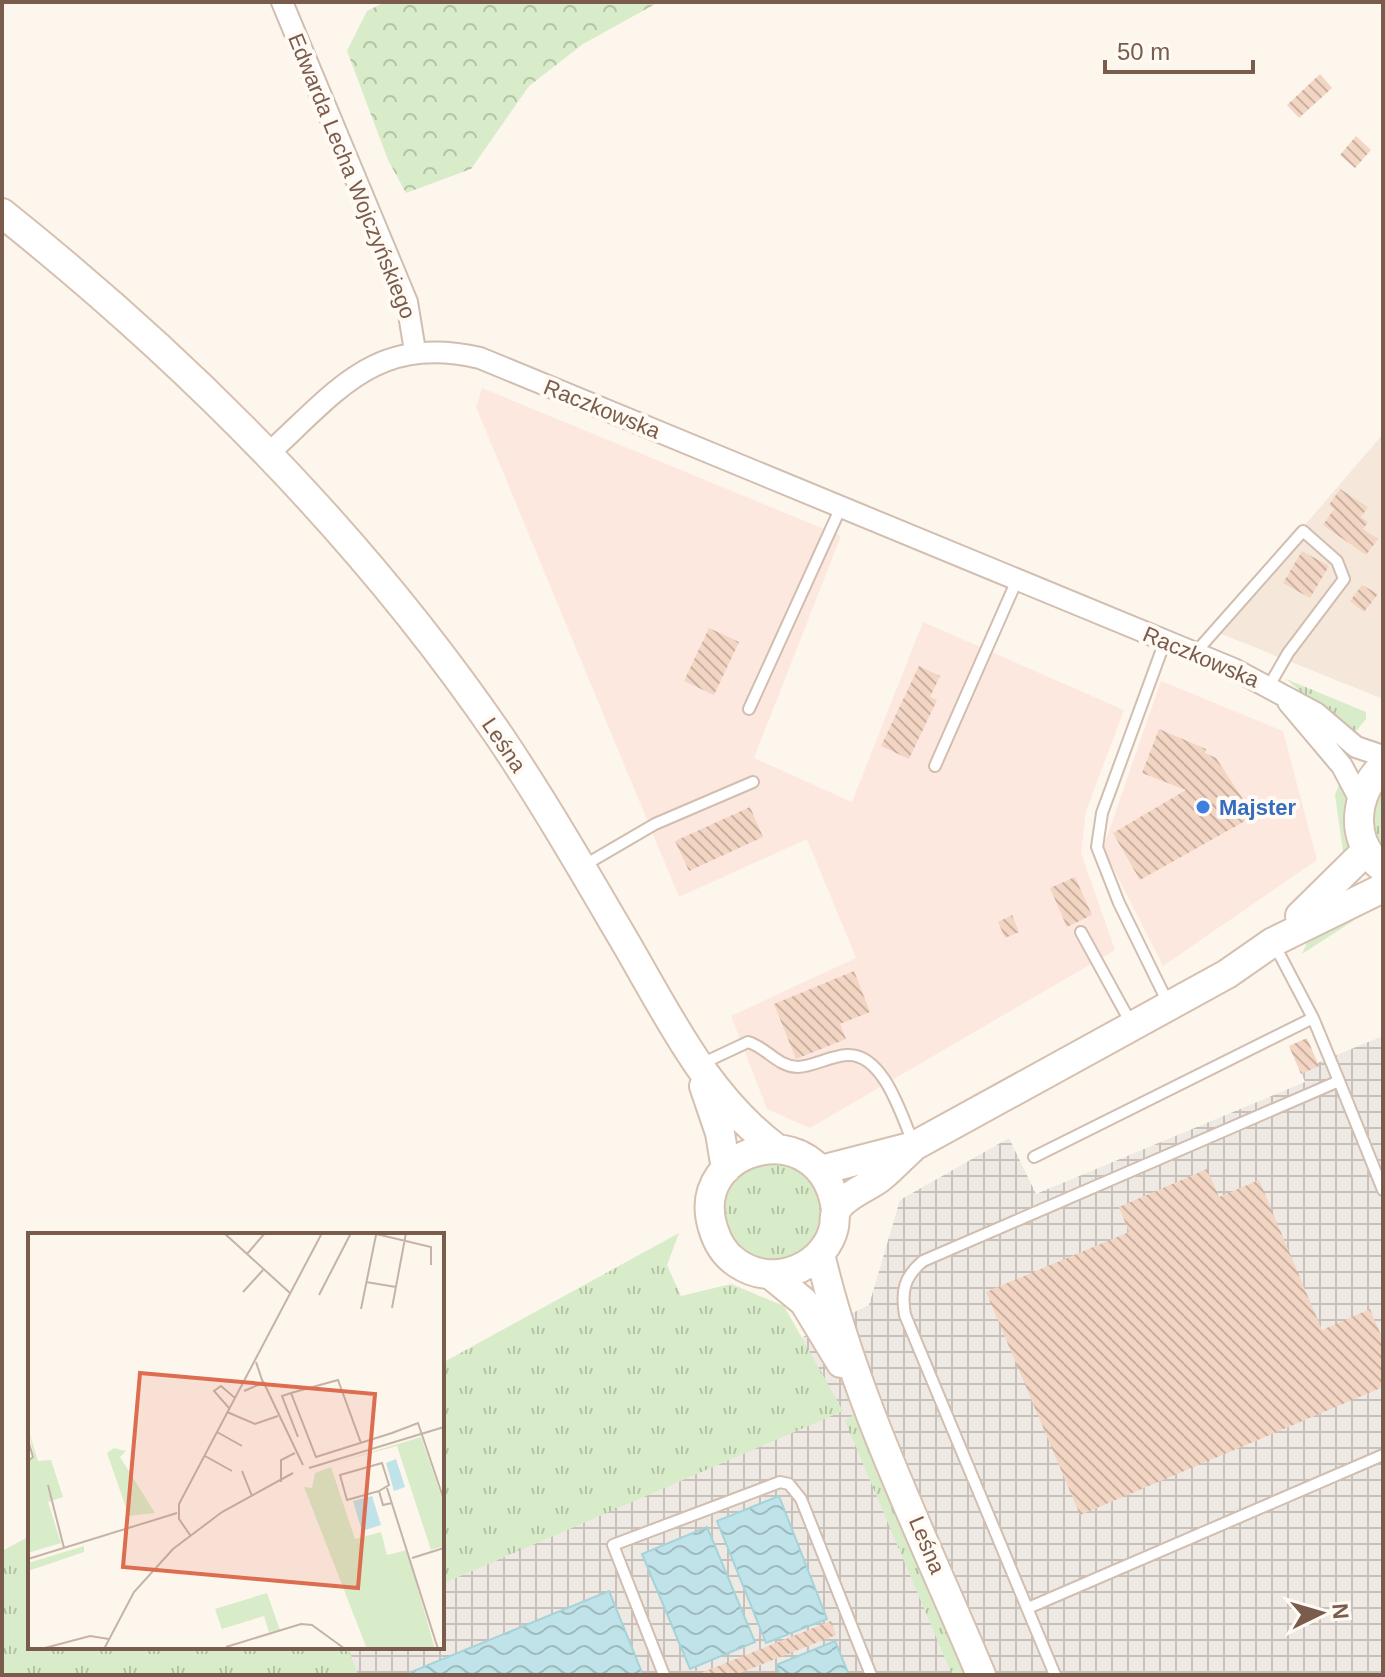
<svg xmlns="http://www.w3.org/2000/svg" width="1385" height="1677" font-family="Arial,sans-serif">
	<style>
		.residential { fill: #f5e8da }
		.commercial { fill: #fde8e0 }
		.industrial { fill: url(#industrial-grid) }
		.grass { fill: url(#grass-tufts) }
		.forest { fill: url(#forest-crowns) }
		.water { fill: url(#water-waves); stroke: #a5d3da; stroke-width: 2 }
		.building { fill: url(#building-back-hatch) }
		.lines { fill: none; stroke-linecap: round; stroke-linejoin: round }
		.lane-casing { stroke: #d1beb0; stroke-width: 14 }
		.street-casing { stroke: #d1beb0; stroke-width: 24 }
		.secondary-casing { stroke: #d6c0b0; stroke-width: 32 }
		.lane { stroke: #fff; stroke-width: 10 }
		.street { stroke: #fff; stroke-width: 20 }
		.secondary { stroke: #fff; stroke-width: 28 }
		.shop-dot { fill: #3f7fe0; stroke: #fffaf3; stroke-width: 3 }
		.labels { text-anchor: middle; dominant-baseline: central; stroke-width: 8; stroke-linejoin: round; paint-order: stroke }
		.street-label { font-size: 22px; fill: #7a5c4d; stroke: #fffaf3 }
		.shop-label { font-size: 22px; font-weight: bold; fill: #366cbe; stroke: #fffaf3; text-anchor: start }
		.inset-road { fill: none; stroke: #c5b3a7; stroke-width: 2 }
		.view { fill: #dc6d51; fill-opacity: 0.15; stroke: #dc6d51; stroke-width: 4 }
		.inset-edge { fill: none; stroke: #7a5c4d; stroke-width: 4 }
	</style>
	<defs>
		<pattern id="industrial-grid" width="8" height="8" patternUnits="userSpaceOnUse" patternTransform="scale(2)"><rect width="8" height="8" fill="#efe9e4"/><path d="M0 4h8M4 0v8" fill="none" stroke="#c7c0bb"/></pattern>
		<pattern id="grass-tufts" width="24" height="20" patternUnits="userSpaceOnUse" patternTransform="scale(2)"><rect width="24" height="20" fill="#d8ecc9"/><path d="M3 7l-1-3M5 7V3M7 7l1-3M15 17l-1-3M17 17v-4M19 17l1-3" fill="none" stroke="#b4c2a5"/></pattern>
		<pattern id="forest-crowns" width="20" height="18" patternUnits="userSpaceOnUse" patternTransform="scale(2)"><rect width="20" height="18" fill="#d8ecc9"/><path d="M2 6a3 3 0 1 1 6 0M12 15a3 3 0 1 1 6 0" fill="none" stroke="#b4c2a5"/></pattern>
		<pattern id="water-waves" width="16" height="10" patternUnits="userSpaceOnUse" patternTransform="scale(2)"><rect width="16" height="10" fill="#bfe3e8"/><path d="M0 5q4-4 8 0t8 0" fill="none" stroke="#a0bbbe"/></pattern>
		<pattern id="building-back-hatch" width="6" height="6" patternUnits="userSpaceOnUse" patternTransform="scale(2)"><rect width="6" height="6" fill="#f3d5c3"/><path d="M-1 5l2 2M0 0l6 6M5-1l2 2" fill="none" stroke="#cab0a1"/></pattern>
	</defs>
	<rect width="100%" height="100%" fill="#fdf6ec"/>
	<!-- residential -->
	<path class="residential" d="M1383 434V699L1214 631Z"/>
	<!-- commercial -->
	<path class="commercial" d="M482 388 841 536 754 758 852 802 923 622 1124 710 1086 811 1081 853 1115 950 810 1128 767 1109 731 1016 856 958 807 839 679 897 476 407Z
		M1161 681 1283 731 1317 860 1163 966 1103 848Z"/>
	<!-- industrial -->
	<path class="industrial" d="M1383 1036V1675H269L271 1647H442V1512L869 1305 900 1200 1009 1138 1036 1194 1305 1082 1300 1070Z"/>
	<!-- grass -->
	<path class="grass" d="M1286 679 1366 712V719L1352 736Z
		M1383 766V868L1358 814Z
		M1342 777C1348 799 1354 836 1344 858L1335 795Z
		M1355 916 1353 921 1302 954 1310 936Z
		M724 1213a49 49 0 1 1 98 0a49 49 0 1 1-98 0Z
		M679 1233 667 1265 681 1296 731 1284 784 1306 843 1411 442 1584V1363Z
		M858 1411 969 1675H952L845 1421Z
		M30 1536V1647H348L358 1675H2V1551Z"/>
	<!-- forest -->
	<path class="forest" d="M385 2H659L583 44 529 86 471 169 406 193 388 160 347 51 367 11Z"/>
	<!-- water -->
	<path class="water" d="M779 1496 827 1619 766 1643 717 1521Z
		M707 1527 755 1642 690 1669 642 1554Z
		M609 1591 643 1675H407L406 1674Z
		M835 1641 849 1675H780L776 1665Z"/>
	<!-- building -->
	<path class="building" d="M1320 74 1332 88 1299 118 1287 105Z
		M1356 136 1371 150 1355 168 1340 155Z
		M1340 489 1368 507 1361 517 1368 522 1363 529 1378 539 1366 555 1323 525 1334 509 1329 505Z
		M1302 551 1329 566 1310 598 1283 583Z
		M1362 585 1378 594 1364 612 1350 601Z
		M709 628 739 642 714 695 684 681Z
		M919 666 940 676 930 697 937 700 909 759 881 746Z
		M1159 729 1206 749 1205 753 1216 758 1254 816 1140 880 1113 833 1186 790 1142 773Z
		M750 807 763 837 689 871 675 841Z
		M1075 877 1092 915 1067 927 1050 888Z
		M1012 915 1019 932 1005 938 998 922Z
		M854 971 870 1012 840 1024 846 1039 796 1059 774 1004Z
		M1307 1038 1319 1066 1301 1074 1289 1046Z
		M1207 1169 1219 1197 1259 1180 1322 1330 1370 1309 1383 1340V1387L1080 1515 986 1292 1129 1232 1119 1207Z
		M831 1621 836 1635 735 1675H696Z"/>
	<g class="lines">
		<!-- lane casing -->
		<g class="lane-casing">
			<path id="lane" d="M1165 641 1102 813 1097 847 1119 903 1168 1003
				M1195 653 1303 531 1337 561 1344 579 1288 653 1269 686
				M749 709 841 507
				M935 766 1017 580
				M583 866 655 824 753 782
				M1081 932 1132 1025
				M1273 942 1313 1018
				M699 1065 748 1042C766 1047 778 1067 798 1067 814 1066 830 1056 847 1055 884 1053 902 1117 914 1145
				M1034 1157 1313 1018 1339 1081
				M1028 1608 1383 1455
				M664 1675 613 1545 780 1482 789 1484 801 1499 871 1675
				M1055 1675 905 1315C901 1291 904 1277 923 1261L1339 1081 1383 1190"/>
		</g>
		<!-- street casing -->
		<g class="street-casing">
			<path id="street" d="M282 2 407 302 415 351
				M269 453C338 390 376 334 480 358L1234 669 1316 713 1356 747 1383 756
				M1288 702 1342 766 1361 802"/>
		</g>
		<!-- secondary casing -->
		<g class="secondary-casing">
			<path id="secondary" d="M2 213C191 364 363 537 500 737 547 807 589 880 631 952 672 1023 709 1098 776 1148
				M1383 766C1354 793 1348 842 1383 868
				M1300 916 1367 850
				M704 1086 720 1133 726 1169
				M821 1170 914 1146 1227 974 1273 942 1383 888
				M836 1210C823 1111 687 1145 713 1228 717 1242 725 1255 737 1263 756 1276 779 1278 800 1268 817 1260 830 1245 834 1227 835 1222 834 1213 837 1209 845 1195 869 1187 881 1177 892 1168 902 1157 912 1148
				M820 1254C854 1399 924 1538 981 1675
				M771 1275 804 1302 841 1363"/>
		</g>
		<!-- lane -->
		<use href="#lane" class="lane"/>
		<!-- street -->
		<use href="#street" class="street"/>
		<!-- secondary -->
		<use href="#secondary" class="secondary"/>
	</g>
	<!-- markers -->
	<circle class="shop-dot" cx="1203" cy="807" r="8"/>
	<g class="labels">
		<!-- street labels -->
		<g class="street-label">
			<text transform="translate(352 176) rotate(68)">Edwarda Lecha Wojczyńskiego</text>
			<text transform="translate(602 409) rotate(22)">Raczkowska</text>
			<text transform="translate(1201 657) rotate(23)">Raczkowska</text>
			<text transform="translate(504 745) rotate(56)">Leśna</text>
			<text transform="translate(927 1545) rotate(67)">Leśna</text>
		</g>
		<!-- shop labels -->
		<g class="shop-label">
			<text x="1219" y="807">Majster</text>
		</g>
	</g>
	<!-- overview -->
	<g transform="translate(28 1233)">
		<rect width="416" height="416" fill="#fdf6ec"/>
		<path d="M0 196 10 228 23 227 35 264 20 269 33 310 0 320V228L6 224ZM393 204 416 271V313L403 317 369 213 303 231ZM303 234 327 306 353 299 359 322 379 317 407 416H339L276 254 284 255 287 240ZM56 313V319L0 338V330Z" fill="#d8ecc9"/>
		<path d="M86 215 98 218 92 224 127 280 101 283 79 220ZM239 360 252 397 241 399 236 383 194 396 187 376Z" fill="#d8ecc9"/>
		<path d="M368 226 377 254 366 258 358 230ZM344 263 353 292 334 298 325 268Z" fill="#bfe3e8"/>
		<path class="inset-road" d="M196 0 262 60M344 0 403 14V32M219 21 237 0M338 49 368 54M215 59 235 37M291 62 323 0M364 75 378 0M333 76 348 2M235 148 275 232M216 158 235 150 228 129M263 160 254 163 270 204M201 175 186 158 193 153 207 165M199 179 227 191 250 183M189 199 214 213M0 207 5 224 0 228M333 210 310 147 263 160 288 224 364 200 390 190 416 267M177 223 204 238M281 235 416 194M214 238 224 263M253 249V227L267 220M20 252 36 315M359 255 410 416M351 258 361 252 354 230 312 242 319 267 351 258 355 272 364 270M162 302 151 286V271L294 0M384 325 416 315M0 326 149 280M198 414 273 391 284 392 317 416M13 416 62 403 81 406M76 416 106 359 145 316 194 279 265 240"/>
		<path class="view" d="M112 140 347 161 330 355 95 334Z"/>
		<rect width="416" height="416" class="inset-edge"/>
	</g>
	<!-- border -->
	<rect width="1385" height="1677" fill="none" stroke="#7a5c4d" stroke-width="8"/>
	<!-- north arrow -->
	<g transform="translate(1321 1613) rotate(85)" stroke="#fffaf3" stroke-width="6" paint-order="stroke">
	<path d="M0-6L14 30L0 20L-14 30Z" fill="#7a5c4d"/>
	<text y="-12" font-size="22" font-weight="bold" text-anchor="middle" fill="#7a5c4d">N</text>
	</g>
	<!-- scale -->
	<path d="M1105 60v12h148v-12" fill="none" stroke="#7a5c4d" stroke-width="4"/>
	<text x="1117" y="60" font-size="24" fill="#7a5c4d" stroke="#fffaf3" stroke-width="6" paint-order="stroke">50 m</text>
</svg>
